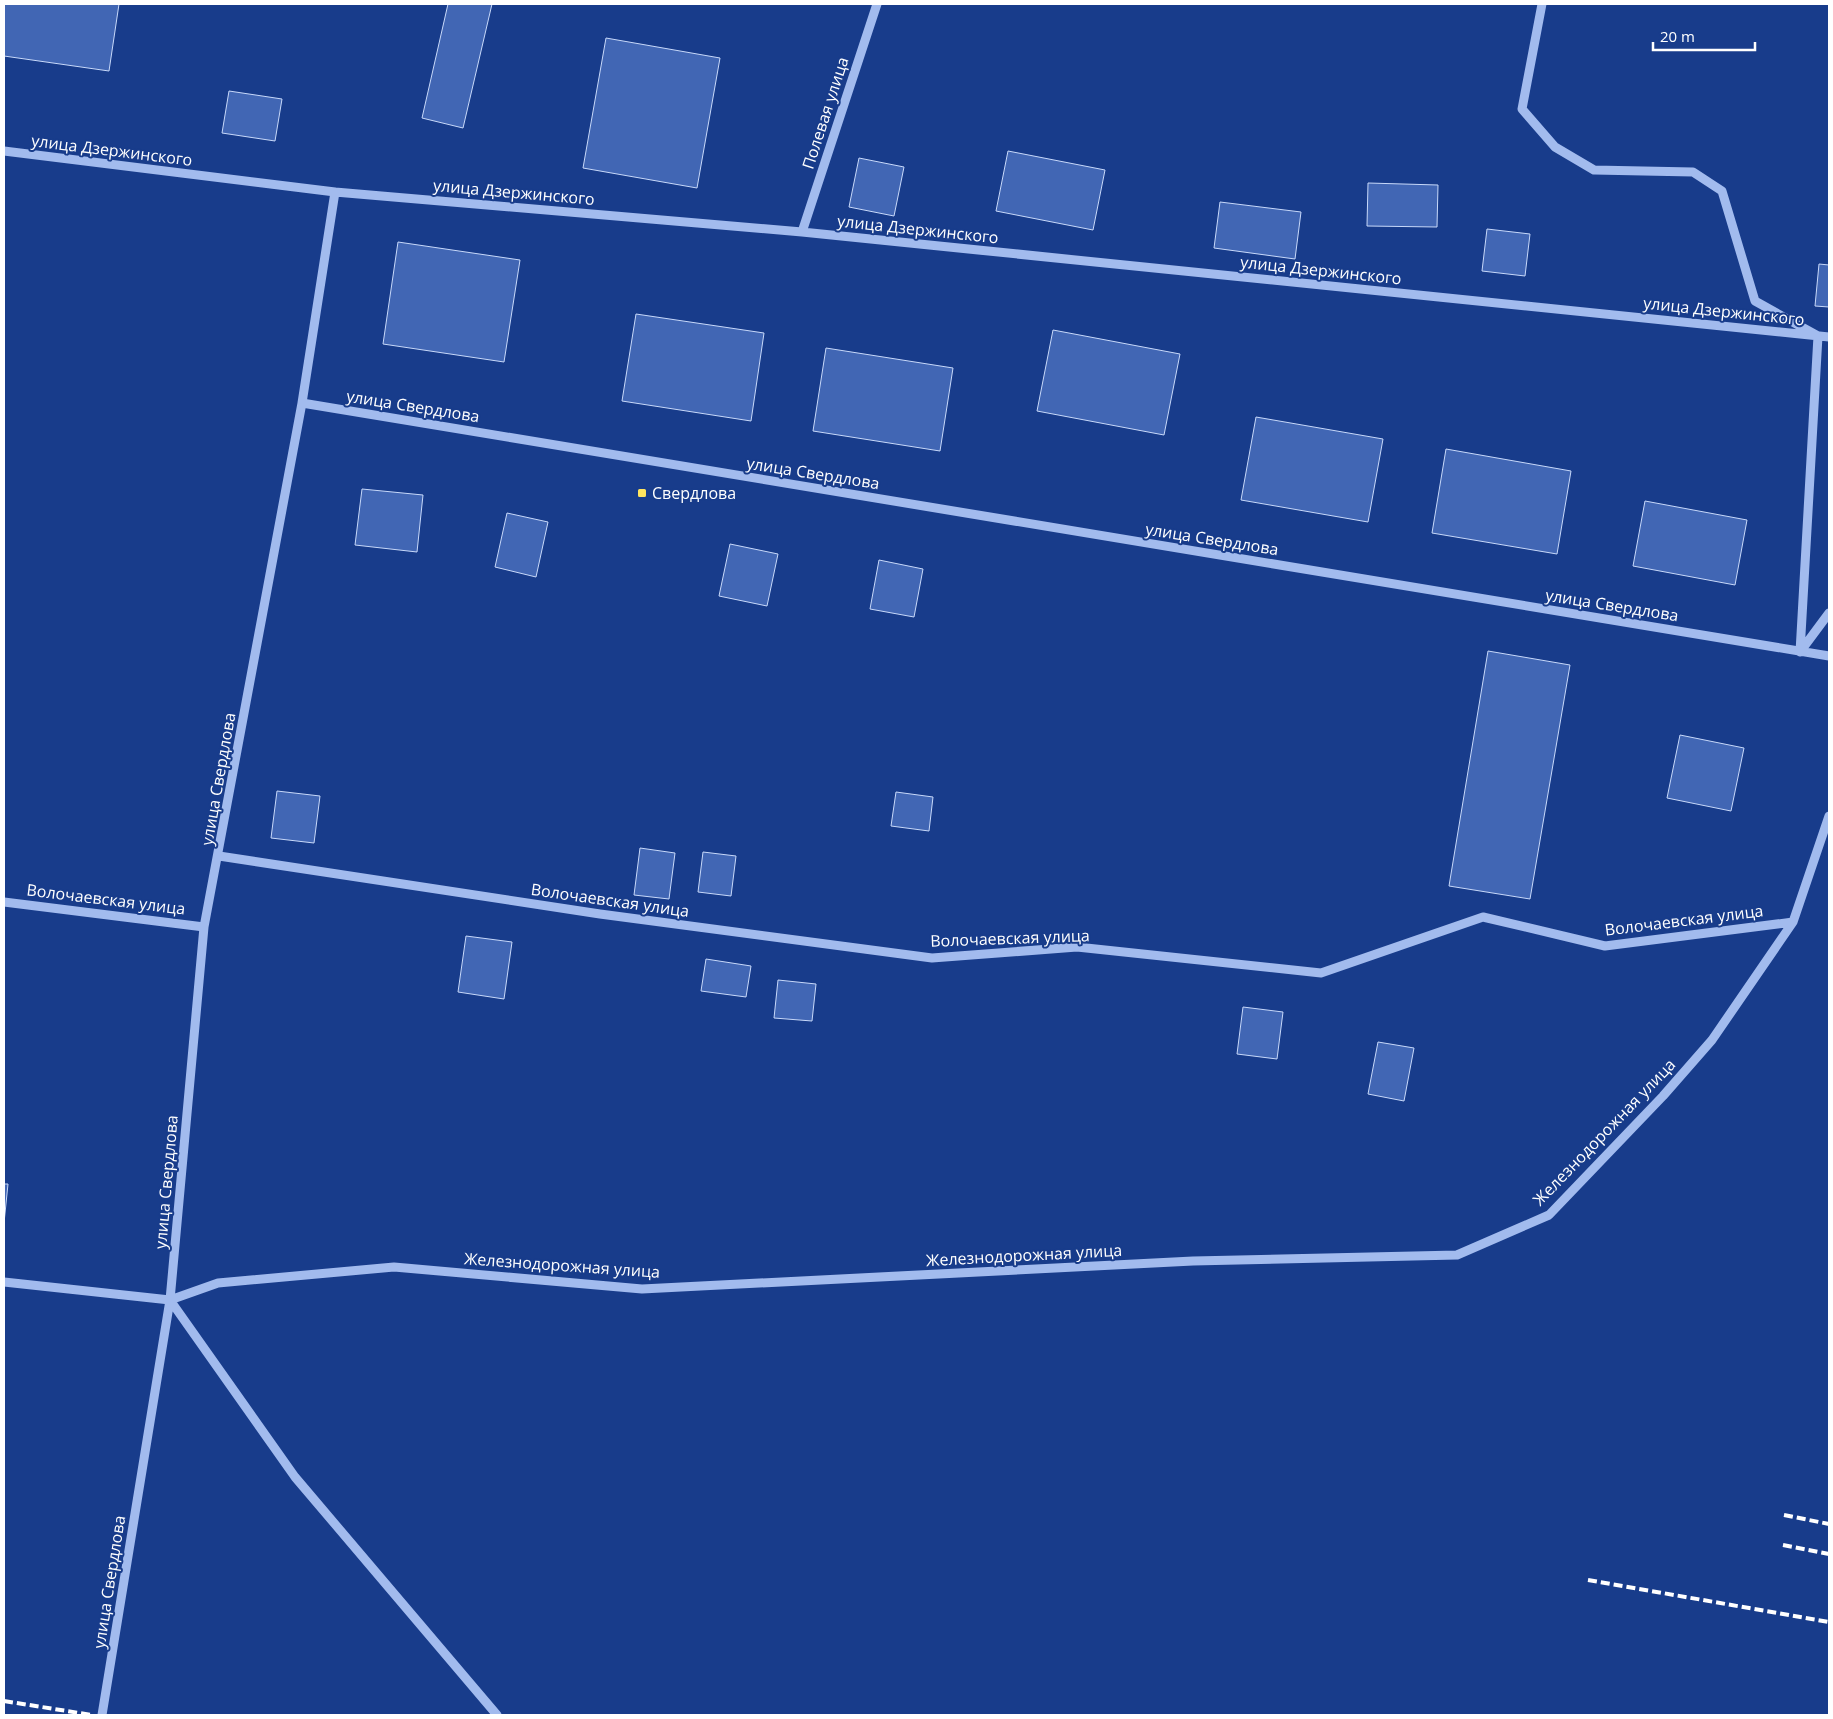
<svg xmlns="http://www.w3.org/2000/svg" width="1833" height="1719" font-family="'Open Sans',sans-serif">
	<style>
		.building { fill: #4166b4; stroke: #c8d9fa }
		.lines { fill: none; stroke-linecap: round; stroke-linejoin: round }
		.minor { stroke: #a2bbee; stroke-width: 9 }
		.rail { stroke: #fff; stroke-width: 4; stroke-dasharray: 9 4; stroke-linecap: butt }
		.poi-dot { fill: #ffe55f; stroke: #183c8b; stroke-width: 2 }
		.labels { text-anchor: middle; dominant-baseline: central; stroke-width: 4; stroke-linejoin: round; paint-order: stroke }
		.street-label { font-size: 16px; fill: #fff; stroke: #183c8b }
		.poi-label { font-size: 16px; fill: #fff; stroke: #183c8b; text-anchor: start }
	</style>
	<rect width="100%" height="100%" fill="#183c8b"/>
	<!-- building -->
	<path class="building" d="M4 4H119L109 71 4 56Z
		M448 4H492L463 128 422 118Z
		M606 38 720 58 697 188 583 168Z
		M229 91 282 99 275 141 222 133Z
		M1008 151 1105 170 1093 230 996 211Z
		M859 158 904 167 894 216 849 207Z
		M1368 183 1438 185 1437 227 1367 226Z
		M1220 202 1301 212 1295 259 1214 248Z
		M1487 229 1530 234 1525 276 1482 271Z
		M398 242 520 260 504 362 383 344Z
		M1819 264 1829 265V307L1815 306Z
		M636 314 764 333 751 421 622 401Z
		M1053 330 1180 354 1164 435 1037 411Z
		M826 348 953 368 940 451 813 431Z
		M1256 417 1383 439 1368 522 1241 500Z
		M1446 449 1571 471 1557 554 1432 533Z
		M362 489 423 495 417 552 355 545Z
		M1645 501 1747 520 1735 585 1633 566Z
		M507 513 548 522 536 577 495 567Z
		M730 544 778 554 767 606 719 596Z
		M879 560 923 569 914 617 870 609Z
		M1488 651 1570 665 1530 899 1449 886Z
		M1680 735 1744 748 1731 811 1667 798Z
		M277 791 320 796 314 843 271 838Z
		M896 792 933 797 929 831 891 826Z
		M640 848 675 853 669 899 634 895Z
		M703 852 736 856 731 896 698 892Z
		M466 936 512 942 504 999 458 992Z
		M706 959 751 966 746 997 701 991Z
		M778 980 816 984 812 1021 774 1018Z
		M1243 1007 1283 1012 1277 1059 1237 1054Z
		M1378 1042 1414 1048 1404 1101 1368 1094Z
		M4 1184H8L4 1223Z"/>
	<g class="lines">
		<!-- minor -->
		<path class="minor" d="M1542 4 1522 109 1555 147 1594 170 1693 172 1722 191 1755 301 1818 336 1800 652
			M4 151 335 192 802 232 1829 337
			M802 232 877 4
			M302 403 335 192
			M1800 652 1829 613
			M219 856 600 914 932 958 1077 947 1321 973 1483 917 1605 946 1793 922
			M4 902 204 927
			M4 1282 170 1300 218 1283 394 1267 642 1289 1193 1261 1457 1255 1549 1215 1663 1096 1712 1040 1793 922 1829 816
			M170 1300 295 1477 497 1715
			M102 1715 170 1300 204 927 302 403 1829 656"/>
		<!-- rail -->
		<path class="rail" d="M1784 1515 1829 1524
			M1783 1545 1829 1554
			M1588 1580 1829 1622
			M4 1701 92 1715"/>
	</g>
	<!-- markers -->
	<rect class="poi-dot" x="637" y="488" width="10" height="10" rx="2.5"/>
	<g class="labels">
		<!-- street labels -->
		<g class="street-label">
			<text transform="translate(825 113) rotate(-72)">Полевая улица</text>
			<text transform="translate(112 150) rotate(7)">улица Дзержинского</text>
			<text transform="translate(514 192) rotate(5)">улица Дзержинского</text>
			<text transform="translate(918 229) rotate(6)">улица Дзержинского</text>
			<text transform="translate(1321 270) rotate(6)">улица Дзержинского</text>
			<text transform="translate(1724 311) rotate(6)">улица Дзержинского</text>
			<text transform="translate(413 406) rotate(9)">улица Свердлова</text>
			<text transform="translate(813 473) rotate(9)">улица Свердлова</text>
			<text transform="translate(1212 539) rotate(9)">улица Свердлова</text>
			<text transform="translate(1612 605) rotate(9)">улица Свердлова</text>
			<text transform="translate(218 779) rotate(-80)">улица Свердлова</text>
			<text transform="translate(106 899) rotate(7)">Волочаевская улица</text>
			<text transform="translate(610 900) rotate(8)">Волочаевская улица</text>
			<text transform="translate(1684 920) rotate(-7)">Волочаевская улица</text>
			<text transform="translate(1010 938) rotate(-2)">Волочаевская улица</text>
			<text transform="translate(1604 1132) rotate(-46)">Железнодорожная улица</text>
			<text transform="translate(166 1182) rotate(-85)">улица Свердлова</text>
			<text transform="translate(1024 1255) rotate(-3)">Железнодорожная улица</text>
			<text transform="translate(562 1265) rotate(4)">Железнодорожная улица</text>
			<text transform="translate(109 1582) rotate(-81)">улица Свердлова</text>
		</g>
		<!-- poi labels -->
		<g class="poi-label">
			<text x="652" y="493">Свердлова</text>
		</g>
	</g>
	<!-- border -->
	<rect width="1833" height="1719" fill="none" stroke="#ffffff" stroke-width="10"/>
	<!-- scale -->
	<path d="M1653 42v8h102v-8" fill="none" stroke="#ffffff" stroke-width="2.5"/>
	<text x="1660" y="42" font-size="15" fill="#ffffff" stroke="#183c8b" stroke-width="4" paint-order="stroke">20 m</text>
</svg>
